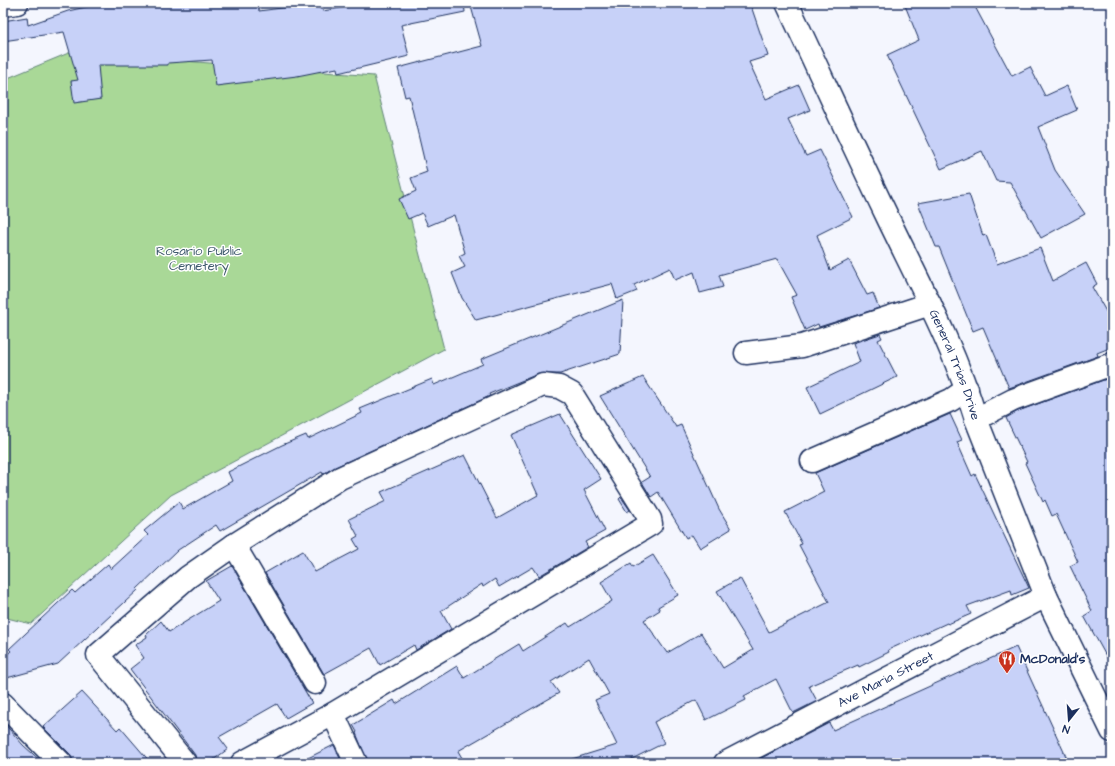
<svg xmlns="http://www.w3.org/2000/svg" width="1115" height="766" font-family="'Architects Daughter',sans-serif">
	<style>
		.green { fill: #a9d897; stroke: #62847a }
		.building { fill: #c7d1f8; stroke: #1b2f5e }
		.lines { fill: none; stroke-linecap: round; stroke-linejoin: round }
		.minor-casing { stroke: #1b2f5e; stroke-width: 25 }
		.tertiary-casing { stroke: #1b2f5e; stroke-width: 25 }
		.secondary-casing { stroke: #1b2f5e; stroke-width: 25 }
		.minor { stroke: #fff; stroke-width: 22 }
		.tertiary { stroke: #fff; stroke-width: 22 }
		.secondary { stroke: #fff; stroke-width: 22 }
		.labels { text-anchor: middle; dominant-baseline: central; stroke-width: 3; stroke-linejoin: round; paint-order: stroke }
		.park-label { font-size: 13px; fill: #3e596c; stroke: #fff }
		.street-label { font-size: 13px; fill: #1b2f5e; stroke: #fff }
		.poi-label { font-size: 13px; font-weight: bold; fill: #1b2f5e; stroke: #fff; text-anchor: start }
	</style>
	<rect width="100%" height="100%" fill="#f4f6fe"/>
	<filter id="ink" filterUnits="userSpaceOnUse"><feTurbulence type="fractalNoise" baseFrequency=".025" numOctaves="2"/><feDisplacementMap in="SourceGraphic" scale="8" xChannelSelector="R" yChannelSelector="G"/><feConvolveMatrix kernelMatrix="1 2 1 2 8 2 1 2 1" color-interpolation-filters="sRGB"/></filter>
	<g filter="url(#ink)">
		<!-- green -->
		<path class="green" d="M71 52 374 76 444 349 171 495 31 624 3 617V80Z"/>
		<!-- building -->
		<path class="building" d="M104 3H258L259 11 319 3 320 9H322L323 11 369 3H464L465 12 401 25 409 56 338 73 337 68 297 76 216 86 212 60 168 63V65H98L101 99 74 103 71 81 78 80 64 32 3 41V21L27 17 28 25 68 11Z
			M470 3H750L768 56 749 62 766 99 799 85 810 110 788 119 806 156 820 150 853 217 817 235 830 270 849 260 867 295 873 293 879 308 819 327 818 324 805 330 791 297 797 295 777 259 719 275 723 287 700 293 694 272 675 280 670 268 634 285 637 291 617 299 612 284 476 320 462 298 452 273 465 267 459 256 465 253 454 215 428 226 422 213 408 219 399 199 416 191 411 178 427 172 409 96 405 97 398 68 482 46Z
			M904 3H973L1012 76 1030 67 1045 96 1067 86 1077 110 1038 127 1055 170 1085 214 1041 238 1010 182 996 181 982 151 941 169 887 55 919 40Z
			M969 194 983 236 986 235 997 264 1040 248 1053 281 1086 263 1097 284 1092 287 1112 322V347L1097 353 1098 356 1009 388 983 327 973 331 939 247H936L918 203Z
			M623 300 620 354 560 374H538L489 394 490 396 335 467 323 474 322 472 220 531 216 525 178 550 137 589 138 590 58 664 3 679V658L11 651 9 649 72 590 75 593 108 564 111 569 148 535 144 531 179 502 183 509 232 481 228 472 282 445 306 435 308 439 362 413 360 409 432 379 434 385 483 364 481 359Z
			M880 334 882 338 878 340 897 377 820 414 807 387 860 362 853 343Z
			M643 377 676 427 681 425 719 509 731 529 700 548 692 535 686 538 658 492 651 497 642 482 650 477 600 396Z
			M1109 378 1112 385V667L1084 616 1092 611 1070 566 1078 562 1056 514 1052 516 1045 500 1043 502 1025 463 1027 462 1006 418 1018 411Z
			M560 414 601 479 584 490 605 531 585 542 588 547 539 576 533 567 499 587 495 579 483 587 482 584 441 611 451 629 416 650 414 645 380 665 371 648 324 674 265 573 303 551 315 572 359 549 353 539 358 536 349 519 386 501 381 492 465 455 497 518 538 495 511 435Z
			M950 414 962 440 957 442 972 476 975 474 1029 588 1012 595 1011 590 967 606 971 614 948 624 947 623 888 650 889 652 859 667 858 665 809 686 817 701 793 713 776 679 744 696 746 700 706 720 696 700 654 722 664 743 624 763H573L572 759 617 745 595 700 609 694 589 658 551 682 559 693 458 751 465 763H368L356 733 357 732 353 725 394 700 396 704 457 666 464 678 519 644 523 651 567 623 570 627 612 601 601 582 631 563 633 567 653 555 678 595 658 607 660 610 644 620 667 653 701 633 723 668 753 650 717 591 740 578 769 632 829 602 799 545 802 544 785 512 824 492 815 473Z
			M621 497 630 510 627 512 619 499Z
			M232 566 312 703 286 718 277 704 219 737 228 749 209 763H197L195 755 130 669 144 658 135 645 147 637 146 635 161 621 169 632 219 601 206 581Z
			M1016 647 1069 763H752L829 723 833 730Z
			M82 692 117 730 120 727 151 763H73L70 754 43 727Z
			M3 722 23 745 43 763H3Z
			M334 745 342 763H298Z"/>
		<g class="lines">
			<!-- minor casing -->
			<g class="minor-casing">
				<g id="minor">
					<path d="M746 353 802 346 930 304"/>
					<path d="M976 419 1013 400 1112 364"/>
					<path d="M812 461 951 400 967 389"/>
					<path d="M234 545 315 683"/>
					<path d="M3 704 61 763"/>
					<path d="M333 714 356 763"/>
					<path d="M185 763 98 655 188 577 234 545 340 478 543 385 559 387 572 394 650 519 651 524 333 714 242 763"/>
					<path id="s1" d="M725 763 1046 596"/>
				</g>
			</g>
			<!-- tertiary casing -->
			<g class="tertiary-casing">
				<path id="tertiary" d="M3 5 17 3"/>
			</g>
			<!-- secondary casing -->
			<g class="secondary-casing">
				<g id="secondary">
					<path id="s2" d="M787 3C820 73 852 144 886 214 918 281 955 348 976 419L1046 596 1112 731"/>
				</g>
			</g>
			<!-- minor -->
			<use href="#minor" class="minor"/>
			<!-- tertiary -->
			<use href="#tertiary" class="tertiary"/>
			<!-- secondary -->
			<use href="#secondary" class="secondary"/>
		</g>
	</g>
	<!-- icons -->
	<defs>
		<g id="restaurant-pin" transform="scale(0.9)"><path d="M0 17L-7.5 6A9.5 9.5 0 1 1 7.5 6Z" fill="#c8321e" stroke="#fff"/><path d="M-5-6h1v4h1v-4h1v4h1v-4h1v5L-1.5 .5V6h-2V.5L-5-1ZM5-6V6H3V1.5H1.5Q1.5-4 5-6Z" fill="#fff"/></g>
	</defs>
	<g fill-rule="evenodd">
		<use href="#restaurant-pin" x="1007" y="659"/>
	</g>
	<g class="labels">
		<!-- park labels -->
		<g class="park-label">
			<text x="199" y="251">Rosario Public<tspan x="199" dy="15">Cemetery</tspan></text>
		</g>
		<!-- street labels -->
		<g class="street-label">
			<text stroke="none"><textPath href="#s2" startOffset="399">General Trias Drive</textPath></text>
			<text stroke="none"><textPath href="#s1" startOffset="181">Ave Maria Street</textPath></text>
		</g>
		<!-- poi labels -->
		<g class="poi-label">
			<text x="1020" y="659">McDonald's</text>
		</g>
	</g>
	<!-- margin -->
	<rect width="1115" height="766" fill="none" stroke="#fff" stroke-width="16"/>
	<rect x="8" y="8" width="1099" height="750" fill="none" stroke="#1b2f5e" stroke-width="1.5" filter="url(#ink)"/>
	<!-- north arrow -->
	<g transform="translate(1069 720) rotate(197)" stroke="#ffffff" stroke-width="3" paint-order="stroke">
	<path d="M0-3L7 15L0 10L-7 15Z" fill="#1b2f5e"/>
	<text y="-6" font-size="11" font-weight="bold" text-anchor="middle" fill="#1b2f5e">N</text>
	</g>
</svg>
